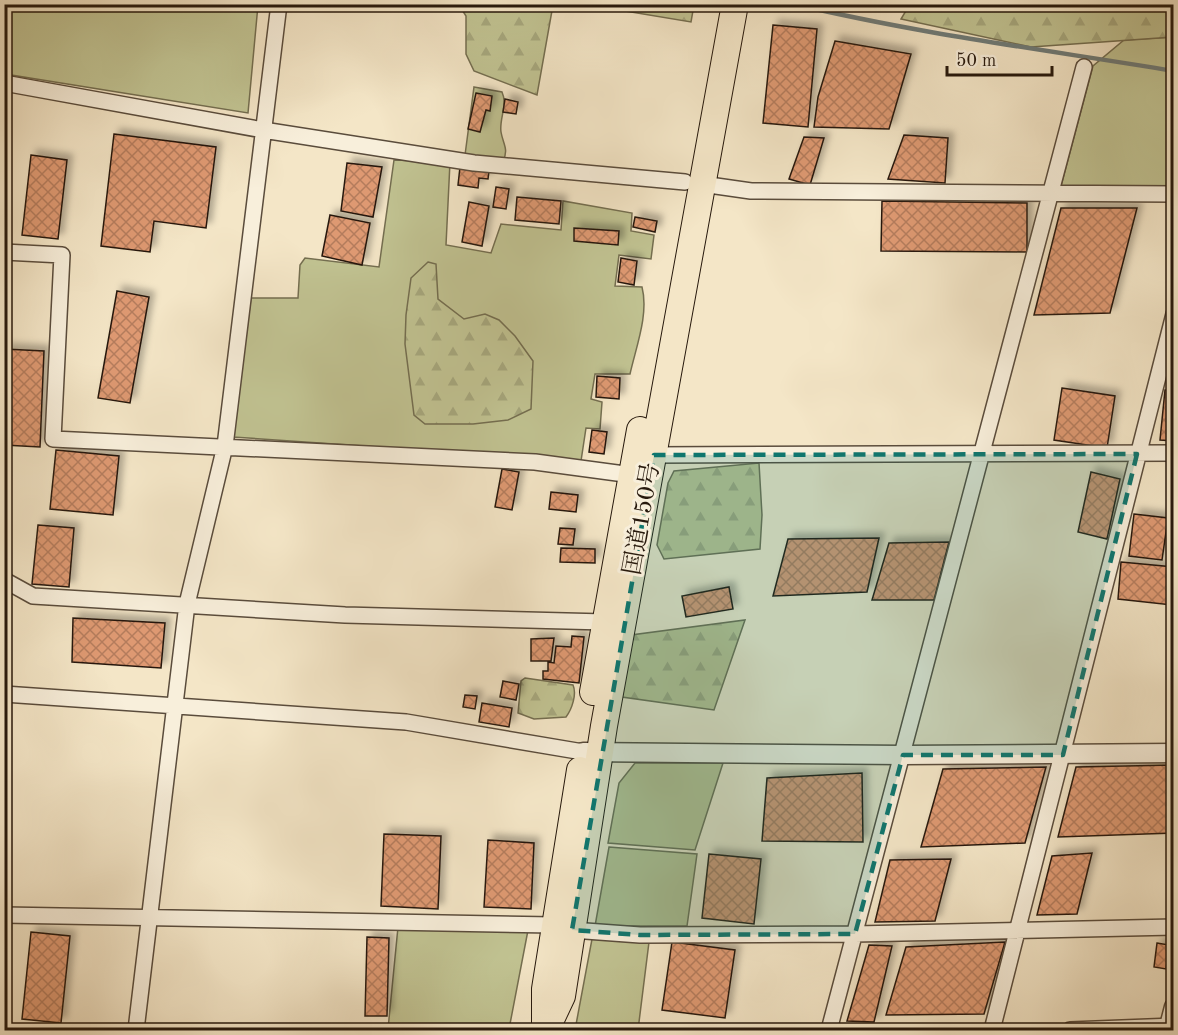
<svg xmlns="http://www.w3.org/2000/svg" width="1178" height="1035" font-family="'Old Standard TT','Noto Serif JP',serif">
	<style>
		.green { fill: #c1c392; stroke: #746e50; stroke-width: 1.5 }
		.forest { fill: url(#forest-firs); stroke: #746e50; stroke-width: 1.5 }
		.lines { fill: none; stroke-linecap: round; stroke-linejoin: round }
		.stream { stroke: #6f7b78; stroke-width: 4.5 }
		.building { fill: url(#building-cross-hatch); stroke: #27190d; stroke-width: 1.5; filter: url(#shadow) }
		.minor-casing { stroke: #5a4c3c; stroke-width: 18 }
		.tertiary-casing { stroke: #5a4c3c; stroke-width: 21 }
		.trunk-casing { stroke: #27190d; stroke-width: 28 }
		.minor { stroke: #f8efdb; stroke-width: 15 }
		.tertiary { stroke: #f8efdb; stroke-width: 18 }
		.trunk { stroke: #f4e6c7; stroke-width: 26 }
		.marked { fill: #0f766e; fill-opacity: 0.2; stroke: #0f766e; stroke-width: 4.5; stroke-dasharray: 12 8; stroke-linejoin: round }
		.labels { text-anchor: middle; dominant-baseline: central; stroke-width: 6; stroke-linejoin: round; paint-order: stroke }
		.street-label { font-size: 24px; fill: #27190d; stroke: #f8efdb }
	</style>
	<defs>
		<pattern id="forest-firs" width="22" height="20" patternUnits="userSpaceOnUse" patternTransform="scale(1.5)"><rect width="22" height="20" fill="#c1c392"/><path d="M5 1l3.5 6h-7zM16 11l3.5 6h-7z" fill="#a6a77d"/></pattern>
		<pattern id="building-cross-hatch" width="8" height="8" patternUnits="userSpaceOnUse" patternTransform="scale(1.5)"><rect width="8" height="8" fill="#de9972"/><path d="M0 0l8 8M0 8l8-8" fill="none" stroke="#b47c5c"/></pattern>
		<filter id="shadow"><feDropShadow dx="5.5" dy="-5.5" stdDeviation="3" flood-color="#0004"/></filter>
	</defs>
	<rect width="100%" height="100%" fill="#f4e6c7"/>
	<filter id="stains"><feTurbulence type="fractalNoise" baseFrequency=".00333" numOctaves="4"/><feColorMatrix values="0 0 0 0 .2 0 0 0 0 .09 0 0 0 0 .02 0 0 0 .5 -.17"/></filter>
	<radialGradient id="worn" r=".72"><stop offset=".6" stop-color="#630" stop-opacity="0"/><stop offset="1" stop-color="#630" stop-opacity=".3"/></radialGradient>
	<!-- green -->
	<path class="green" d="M4 5H258L248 113 5 74Z
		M1173 37V187L1061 186 1093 66 1124 40Z
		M474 87 502 92C508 105 499 119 501 132 503 144 509 149 503 161L465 155Z
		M394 160 450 162 446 245 491 253 501 224 561 230 563 201 632 213 631 231 654 235 651 259 619 255 615 286 642 287C649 314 636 347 630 374H595L591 399 602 402 600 429 586 428 581 461 233 437 251 298H298L300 265 305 258 379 267Z
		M635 763H723L695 850 608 843 619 783Z
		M609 847 697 854 687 926H595Z
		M529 925 510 1024 388 1029 398 927Z
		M592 939 649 942 638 1030H575Z"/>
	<!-- forest -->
	<path class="forest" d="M910 4 1173 5V37L1031 47 901 19Z
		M459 5H553L537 95 474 71 466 54V16Z
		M589 5 694 4V5L691 22Z
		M428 262 436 264 438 299 464 319 485 314 499 320 515 336 533 361 531 409 508 420 473 424H425L414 415 405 344 406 315 411 278Z
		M759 463 762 515 760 549 664 559 657 545 668 483 674 471Z
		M745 620 714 710 622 697 631 635Z
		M525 678 573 685C577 694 572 709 566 717L534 719 518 713 521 681Z"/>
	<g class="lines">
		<!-- stream -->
		<path class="stream" d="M794 4C919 34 1047 50 1174 71"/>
	</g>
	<!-- building -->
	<path class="building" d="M773 25 817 29 808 127 763 123Z
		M835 41 911 54 889 129 814 127 818 97Z
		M476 93 492 96 490 111 486 110 480 132 468 129Z
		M505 99 518 102 516 114 503 112Z
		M114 134 216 147 206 228 154 221 150 252 101 246Z
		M904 135 948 138 945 183 888 179Z
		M804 137 824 138 810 185 789 179Z
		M31 155 67 160 58 239 22 235Z
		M347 163 382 167 373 217 341 211Z
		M460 167 489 171 488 179 479 178 478 188 458 185Z
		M496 187 509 189 506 209 493 207Z
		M517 197 561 201 559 224 515 220Z
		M882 201 1027 203V252L881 251Z
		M469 202 489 206 482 246 462 242Z
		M1061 208H1137L1110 313 1034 315Z
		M330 215 370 223 362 265 322 256Z
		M635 217 657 221 655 232 633 227Z
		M574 228 619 231 618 245 574 241Z
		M621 258 637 261 634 285 618 282Z
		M117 291 149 297 130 403 98 398Z
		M4 349 44 351 40 447 4 445Z
		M597 376 620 378 619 399 596 397Z
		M1062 388 1115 396 1107 448 1054 440Z
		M1165 390H1174V441L1160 440Z
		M592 430 607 432 604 454 589 452Z
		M56 450 119 456 113 515 50 509Z
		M502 469 519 472 512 510 495 507Z
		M1091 472 1120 479 1107 539 1078 532Z
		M551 492 578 495 576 512 549 509Z
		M1134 514 1168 518 1162 560 1129 556Z
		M38 525 74 528 69 587 32 584Z
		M560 528 575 529 573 545 558 544Z
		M879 538 867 592 773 596 788 539Z
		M949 542 934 600H872L889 543Z
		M561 548 595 549V563L560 562Z
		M1121 562 1174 567 1172 605 1118 599Z
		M729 587 733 609 686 617 682 596Z
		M73 618 165 623 161 668 72 662Z
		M572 636 584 637 579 683 543 679V671H548V662L554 663 556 646 571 647Z
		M554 638 551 661H531V639Z
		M503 681 519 684 516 700 500 697Z
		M465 695 477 696 475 709 463 707Z
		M482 703 512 708 509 727 479 722Z
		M1174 765V833L1058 837 1076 767Z
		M1046 767 1025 843 921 847 943 769Z
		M862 773 863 842 762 841 767 778Z
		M384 834 441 836 438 909 381 906Z
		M488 840 534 843 531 909 484 907Z
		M1092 853 1077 914 1037 915 1052 856Z
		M709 854 761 859 754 924 702 918Z
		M951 859 935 921 875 922 890 860Z
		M31 932 70 936 61 1023 22 1019Z
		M367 937 389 938 387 1016H365Z
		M672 942 735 950 725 1018 662 1010Z
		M1005 942 984 1014 886 1015 906 947Z
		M1157 943 1169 945 1166 969 1154 967Z
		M869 945 892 946 874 1022 847 1021Z"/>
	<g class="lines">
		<!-- minor casing -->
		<g class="minor-casing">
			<path id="minor" d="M4 83 263 130 474 163 685 182
				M702 184 751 191 1174 194
				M4 252 62 255 53 439 535 462 632 475
				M654 455 1174 453
				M4 580 33 596 345 615 605 622
				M4 694 406 722 583 752
				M4 915 553 925
				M572 930 640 935 855 934 1174 927
				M136 1030 187 604 225 446 279 4
				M829 1030 1084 67
				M992 1030 1174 314
				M1070 1030 1174 1026"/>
		</g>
		<!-- tertiary casing -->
		<g class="tertiary-casing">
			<path id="tertiary" d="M583 752 903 755 1174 753
				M1168 1030 1174 1007"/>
		</g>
		<!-- trunk casing -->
		<g class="trunk-casing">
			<path id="trunk" d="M593 692 640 430
				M545 1027V989L580 770
				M546 1030 562 996 604 726 735 4"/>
		</g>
		<!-- minor -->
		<use href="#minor" class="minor"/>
		<!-- tertiary -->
		<use href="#tertiary" class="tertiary"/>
		<!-- trunk -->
		<use href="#trunk" class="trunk"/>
	</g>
	<!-- marked area -->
	<path class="marked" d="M1137 454 1063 755H903L855 934 640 935 572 930 654 455Z"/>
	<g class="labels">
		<!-- street labels -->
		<g class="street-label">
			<text transform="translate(643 519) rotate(-80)">国道150号</text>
		</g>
	</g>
	<!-- margin -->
	<rect width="1178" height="1035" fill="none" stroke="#f4e6c7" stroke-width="24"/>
	<rect x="6" y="6" width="1166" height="1023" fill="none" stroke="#27190d" stroke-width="3"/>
	<rect x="12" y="12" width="1154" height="1011" fill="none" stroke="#27190d" stroke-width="1.5"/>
	<!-- scale -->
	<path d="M947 66v9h105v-9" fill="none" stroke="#27190d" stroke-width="3"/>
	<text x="956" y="66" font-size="18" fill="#27190d" stroke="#f8efdb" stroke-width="4.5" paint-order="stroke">50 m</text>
	<rect width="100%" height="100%" filter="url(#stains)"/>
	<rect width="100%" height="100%" fill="url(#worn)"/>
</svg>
